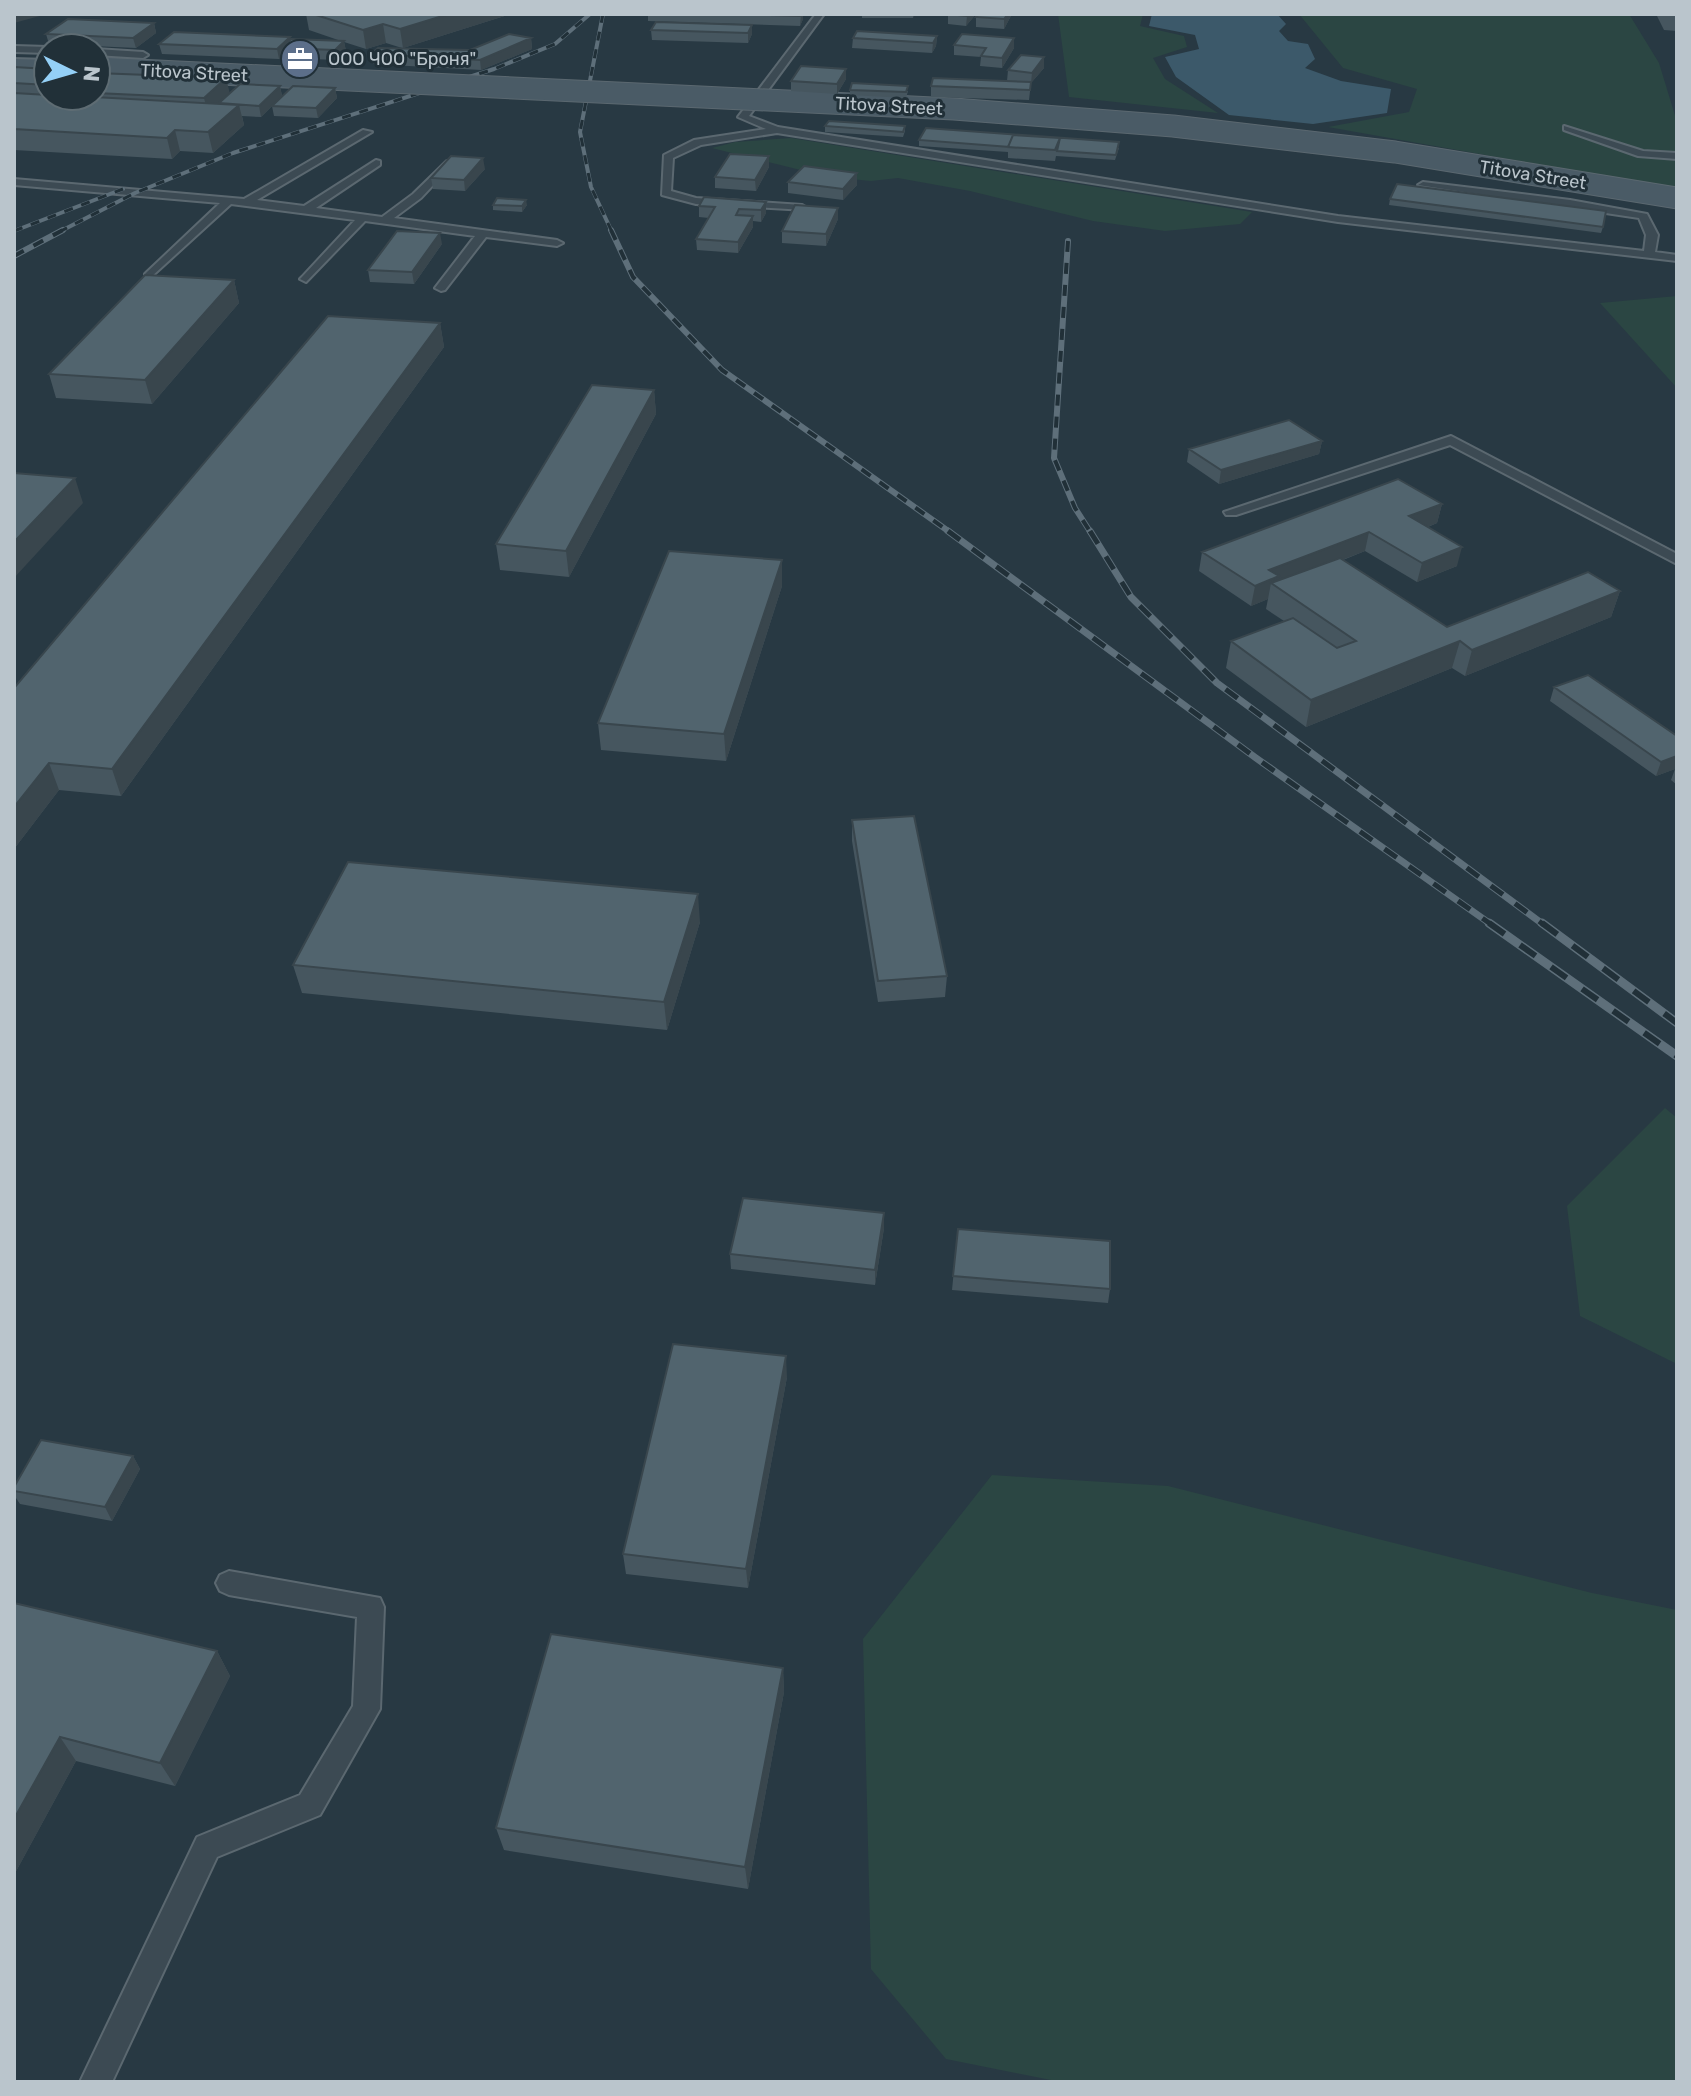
<svg xmlns="http://www.w3.org/2000/svg" width="1691" height="2096" font-family="Rubik,sans-serif">
	<style>
		.green { fill: #2b4643 }
		.water { fill: #3c596a }
		.lines { fill: none; stroke-linecap: round; stroke-linejoin: round }
		.lane-casing { stroke: #5b6870; stroke-width: 4 }
		.secondary-casing { stroke: #5b6870; stroke-width: 4 }
		.lane { fill: #3c4a53; fill-rule: evenodd }
		.secondary { fill: #4a5b66; fill-rule: evenodd }
		.rail-far3-casing { stroke: #5e6f7a; stroke-width: 4 }
		.rail-far2-casing { stroke: #5e6f7a; stroke-width: 6 }
		.rail-far1-casing { stroke: #5e6f7a; stroke-width: 7 }
		.rail-casing { stroke: #5e6f7a; stroke-width: 9 }
		.rail-far3 { stroke: #213038; stroke-width: 3; stroke-dasharray: 9; stroke-linecap: butt }
		.rail-far2 { stroke: #213038; stroke-width: 4; stroke-dasharray: 11; stroke-linecap: butt }
		.rail-far1 { stroke: #213038; stroke-width: 5; stroke-dasharray: 15; stroke-linecap: butt }
		.rail { stroke: #213038; stroke-width: 6; stroke-dasharray: 19; stroke-linecap: butt }
		.secondary-bridge-casing { stroke: #5b6870; stroke-width: 23; stroke-linecap: butt }
		.secondary-bridge { stroke: #4a5b66; stroke-width: 21 }
		.wall { fill: #46565f }
		.shaded-wall { fill: #39464d }
		.building { fill: #51646e; stroke: #39464d; stroke-width: 2 }
		.labels { text-anchor: middle; dominant-baseline: central; stroke-width: 6; stroke-linejoin: round; paint-order: stroke }
		.far-poi-label { font-size: 18px; fill: #bac5cc; stroke: #213038; text-anchor: start }
		.far-street-label { font-size: 18px; fill: #bac5cc; stroke: #213038 }
	</style>
	<rect width="100%" height="100%" fill="#283943"/>
	<!-- green -->
	<path class="green" d="M1058 14H1143L1140 26 1184 36 1187 47 1153 58 1165 79 1218 113 1069 97Z
		M1299 14H1629L1659 63 1677 122V189L1328 127 1409 112 1417 89 1343 68Z
		M791 138 1252 212 1240 224 1165 231 1093 221 970 191 898 178 871 181 829 177 712 148 735 142Z
		M1677 296V388L1600 303Z
		M1665 1108 1677 1118V1364L1580 1316 1567 1206Z
		M992 1475 1168 1486 1592 1593 1677 1610V2082H1061L946 2059 871 1969 863 1639Z"/>
	<!-- water -->
	<path class="water" d="M1152 14H1277L1286 24 1279 31 1288 41 1308 44 1315 59 1305 68 1341 81 1391 89 1387 113 1313 124 1229 115 1176 77 1165 57 1199 49 1195 35 1149 26Z"/>
	<g class="lines">
		<!-- lane casing -->
		<g class="lane-casing">
			<path id="lane" d="M816 14H824L749 116 778 127 1338 216 1644 251 1646 235 1639 218 1418 185 1423 182 1570 200 1647 214 1658 235 1655 252 1677 255V261L1338 222 777 133 701 145 673 158 671 191 696 198 802 205 807 208 806 210 696 204 662 195 664 155 694 140 766 129 738 117Z
				M14 46 48 47 51 48H48V53L14 52Z
				M96 49 143 52 148 55 143 58 96 55Z
				M1564 126 1643 151 1677 153V159L1638 156 1564 130Z
				M363 130 372 132 257 200 304 206 376 160 380 161V165L316 208 382 217 413 194 447 161 451 162V166L421 198 394 218 557 240 563 243 557 246 486 237 445 290 441 291 435 288 475 236 365 221 306 282 300 279 302 277 355 220 231 204 151 277 145 274 147 272 220 203 14 185V179L244 199Z
				M1451 436 1677 554V564L1450 445 1236 515H1226L1224 512Z
				M229 1571 380 1598 384 1607 380 1709 320 1815 217 1857 112 2082H80L197 1837 300 1795 353 1706 357 1617 229 1595 220 1591 216 1583 220 1575Z"/>
		</g>
		<!-- secondary casing -->
		<g class="secondary-casing">
			<path id="secondary" d="M14 59 48 60V72L14 71Z"/>
		</g>
		<!-- lane -->
		<use href="#lane" class="lane"/>
		<!-- secondary -->
		<use href="#secondary" class="secondary"/>
		<!-- rail-far3 casing -->
		<g class="rail-far3-casing">
			<path id="rail-far3" d="M603 14 580 132 591 187 612 232
				M14 231 123 189
				M59 232 135 193 233 153 494 69 555 44 590 14"/>
		</g>
		<!-- rail-far2 casing -->
		<g class="rail-far2-casing">
			<path id="rail-far2" d="M611 230 633 277 722 370 951 533
				M1068 241 1054 458 1075 508 1091 533
				M14 256 63 230"/>
		</g>
		<!-- rail-far1 casing -->
		<g class="rail-far1-casing">
			<path id="rail-far1" d="M948 531 1256 758 1492 925
				M1090 531 1131 597 1217 683 1544 925"/>
		</g>
		<!-- rail casing -->
		<g class="rail-casing">
			<path id="rail" d="M1489 923 1677 1056
				M1542 923 1677 1023"/>
		</g>
		<!-- rail-far3 -->
		<use href="#rail-far3" class="rail-far3"/>
		<!-- rail-far2 -->
		<use href="#rail-far2" class="rail-far2"/>
		<!-- rail-far1 -->
		<use href="#rail-far1" class="rail-far1"/>
		<!-- rail -->
		<use href="#rail" class="rail"/>
		<!-- secondary-bridge casing -->
		<g class="secondary-bridge-casing">
			<path id="secondary-bridge" d="M96 68 954 109 1173 126 1395 152 1677 198"/>
		</g>
		<!-- secondary-bridge -->
		<use href="#secondary-bridge" class="secondary-bridge"/>
	</g>
	<!-- wall -->
	<path class="wall" d="M306 14H511L403 48 470 50 531 38 532 49 481 70 373 64 371 54 402 48 386 43 366 49 344 42 346 51 337 60 285 58 284 54 279 59 162 54 159 44 291 40 341 41 309 30Z
		M648 14H803V19L800 26 648 21Z
		M862 14H914L913 18H862Z
		M976 14 966 26 948 24V15Z
		M979 14H1012L1004 29 976 27V17Z
		M1656 14H1677V31L1664 30Z
		M154 23 156 33 136 48 49 44 46 34Z
		M752 25V34L748 43 652 40 651 30Z
		M937 36 936 46 932 53 852 48 853 38Z
		M1014 38V48L1002 68 980 66 981 57 954 55V45Z
		M1044 57V68L1031 83 1029 100 931 97V86L1007 81 1008 70Z
		M14 67 48 69V96H96V73L230 94 280 86 282 96 335 88 337 98 318 118 274 116 272 106 261 117 242 116 244 125 213 153 180 151 172 159 14 150Z
		M846 79 837 94 791 91V81Z
		M850 90 908 91 906 98 850 95Z
		M825 126H905V131L903 137 825 132Z
		M919 140 1119 148 1115 160 1056 156 1055 161 1008 158V152L919 146Z
		M769 156V167L756 191 715 188V177Z
		M485 169 465 191 433 189 431 178Z
		M857 173V185L843 200 788 193V182Z
		M1390 199 1603 227 1601 233 1389 205Z
		M766 202V213L761 222 753 221V227L738 253 697 250 696 239 709 218 699 217V206Z
		M493 205H527L522 212 493 210Z
		M838 208V219L826 246 782 243V231Z
		M442 244 414 284 370 282 368 270Z
		M234 280 239 303 152 404 56 398 49 374Z
		M440 323 444 347 121 796 59 790 14 849V688Z
		M654 390 656 414 569 577 500 570 496 544Z
		M1322 441 1319 454 1219 484 1187 462 1189 449Z
		M1442 504 1437 523 1428 527 1457 566 1417 582 1365 551 1343 560 1447 627 1620 591 1611 617 1465 676 1452 668 1306 727 1226 668 1231 641 1284 621 1266 609 1268 599 1251 606 1199 571 1202 552Z
		M782 560V586L726 761 601 750 598 723Z
		M1554 687 1677 736V785L1671 780 1675 769 1656 776 1550 701Z
		M852 820 947 976 945 997 878 1002 852 841Z
		M700 922 667 1030 302 993 293 965Z
		M884 1213V1228L875 1285 731 1269 730 1254Z
		M958 1229 1110 1289 1108 1303 952 1290Z
		M787 1377 748 1588 626 1574 623 1554Z
		M133 1456 140 1469 112 1521 20 1504 14 1495V1487Z
		M14 1603 217 1651 230 1676 175 1786 76 1761 14 1875Z
		M783 1668 784 1692 748 1889 504 1850 496 1828Z"/>
	<!-- shaded-wall -->
	<path class="shaded-wall" d="M14 14H47L14 23Z
		M449 14H511L403 48 400 29Z
		M801 14H803V19L800 26Z
		M969 14H976L966 26 967 16Z
		M1008 14H1012L1004 29V19Z
		M154 23 156 33 136 48 133 38Z
		M383 24 386 43 366 49 363 30Z
		M752 25V34L748 43V33Z
		M937 36 936 46 932 53 933 43Z
		M290 37 292 47 283 48 284 54 279 59 277 49Z
		M531 38 532 49 481 70 480 60Z
		M1014 38V48L1002 68V58Z
		M344 41 346 51 337 60 335 50Z
		M1044 57V68L1031 83 1032 73Z
		M846 69V79L837 94V84Z
		M226 78 230 94 208 114 204 98Z
		M280 86 282 96 261 117 259 106Z
		M335 88 337 98 318 118 316 108Z
		M239 105 244 125 213 153 208 132Z
		M175 130 180 151 172 159 167 138Z
		M769 156V167L756 191 755 180Z
		M483 158 485 169 465 191 464 180Z
		M857 173V185L843 200V189Z
		M526 200 527 205 522 212V206Z
		M766 202V213L761 222V210Z
		M838 208V219L826 246V234Z
		M753 216V227L738 253V242Z
		M440 233 442 244 414 284 412 272Z
		M234 280 239 303 152 404 145 380Z
		M440 323 444 347 121 796 112 769Z
		M654 390 656 414 569 577 566 551Z
		M1322 441 1319 454 1219 484 1221 470Z
		M75 478 83 503 14 578V542Z
		M1442 504 1437 523 1405 536 1409 516Z
		M1369 532 1365 551 1277 585 1271 583 1268 599 1251 606 1255 586 1269 570Z
		M1462 547 1457 566 1417 582 1422 563Z
		M782 560V586L726 761 724 734Z
		M1620 591 1611 617 1465 676 1472 650Z
		M1460 641 1452 668 1306 727 1311 700Z
		M1677 756V767L1675 769 1656 776 1661 762Z
		M49 763 59 790 14 849V807Z
		M698 894 700 922 667 1030 664 1002Z
		M884 1213V1228L875 1285V1270Z
		M786 1356 787 1377 748 1588 746 1569Z
		M133 1456 140 1469 112 1521 105 1507Z
		M217 1651 230 1676 175 1786 160 1763Z
		M783 1668 784 1692 748 1889 745 1867Z
		M60 1737 76 1761 14 1875V1819Z"/>
	<!-- building -->
	<path class="building" d="M313 14H449L400 29 383 24 363 30Z
		M737 14H801L800 16Z
		M948 14H969L967 16Z
		M979 14H1008L1004 19 976 17Z
		M68 19 154 23 133 38 46 34Z
		M656 22 752 25 748 33 651 30Z
		M857 31 937 36 933 43 853 38Z
		M174 32 290 37 277 49 159 44Z
		M509 34 531 38 480 60 371 54 378 48 470 50Z
		M962 34 1014 38 1002 58 981 56 986 48 954 45Z
		M291 39 344 41 335 50 283 48Z
		M1021 55 1044 57 1032 73 1008 70Z
		M801 66 846 69 837 84 791 81Z
		M14 67 48 69V85L14 83Z
		M96 73 226 78 204 98 96 93Z
		M933 78 1031 82 1030 90 931 86Z
		M852 83 908 86 906 92 850 90Z
		M240 84 280 86 259 106 219 103Z
		M293 86 335 88 316 108 272 106Z
		M14 93 48 95V96H76L239 105 208 132 175 130 167 138 14 129Z
		M829 121 905 126 903 132 825 126Z
		M926 128 1119 142 1116 155 1057 151 1060 138 1013 135 1008 147H1010L919 140Z
		M1013 135 1060 138 1055 150 1008 147Z
		M730 154 769 156 755 180 715 177Z
		M451 156 483 158 464 180 431 178Z
		M804 166 857 173 843 189 788 182Z
		M1397 184 1606 211 1603 227 1390 199Z
		M704 197 766 202 761 210 739 209 736 215 753 216 738 242 696 239 715 207 699 206Z
		M497 198 526 200 522 206 493 205Z
		M795 205 838 208 826 234 782 231Z
		M397 231 440 233 412 272 368 270Z
		M145 275 234 280 145 380 49 374Z
		M328 316 440 323 112 769 49 763 14 807V688Z
		M592 385 654 390 566 551 496 544Z
		M1289 420 1322 441 1221 470 1189 449Z
		M14 473 75 478 14 542Z
		M1398 479 1442 504 1409 516 1462 547 1422 563 1369 532 1269 570 1279 576 1255 586 1202 552Z
		M669 551 782 560 724 734 598 723Z
		M1340 558 1447 627 1588 572 1620 591 1472 650 1460 641 1311 700 1231 641 1293 618 1337 648 1356 641 1271 583Z
		M1588 675 1677 736V756L1661 762 1554 687Z
		M914 816 947 976 878 981 852 820Z
		M348 862 698 894 664 1002 293 965Z
		M743 1198 884 1213 875 1270 730 1254Z
		M958 1229 1110 1241V1289L953 1276Z
		M673 1344 786 1356 746 1569 623 1554Z
		M41 1440 133 1456 105 1507 14 1491V1487Z
		M14 1603 217 1651 160 1763 60 1737 14 1819Z
		M551 1634 783 1668 745 1867 496 1828Z"/>
	<!-- icons -->
	<defs>
		<g id="office-disc" transform="scale(2)"><circle r="9.5" fill="#5c6f8a" stroke="#213038"/><path d="M-6-3h4V-5.5h4V-3h4V5H-6ZM-1-4.5V-3h2v-1.5ZM-6 0V1H6V0Z" fill="#fff"/></g>
	</defs>
	<g fill-rule="evenodd">
		<use href="#office-disc" x="300" y="59"/>
	</g>
	<g class="labels">
		<!-- far-poi labels -->
		<g class="far-poi-label">
			<text x="328" y="59">ООО ЧОО "Броня"</text>
		</g>
		<!-- far-street labels -->
		<g class="far-street-label">
			<text transform="translate(194 73) rotate(3)">Titova Street</text>
			<text transform="translate(889 106) rotate(3)">Titova Street</text>
			<text transform="translate(1533 175) rotate(9)">Titova Street</text>
		</g>
	</g>
	<!-- border -->
	<rect width="1691" height="2096" fill="none" stroke="#bac5cc" stroke-width="32"/>
	<!-- north arrow -->
	<g transform="translate(72 72) rotate(95)"><circle r="38" fill="#213038" stroke="#5e6c73" stroke-width="2"/>
	<path d="M0-6L14 30L0 20L-14 30Z" fill="#94d0f7"/>
	<text y="-12" font-size="22" font-weight="bold" text-anchor="middle" fill="#bac5cc">N</text>
	</g>
</svg>
